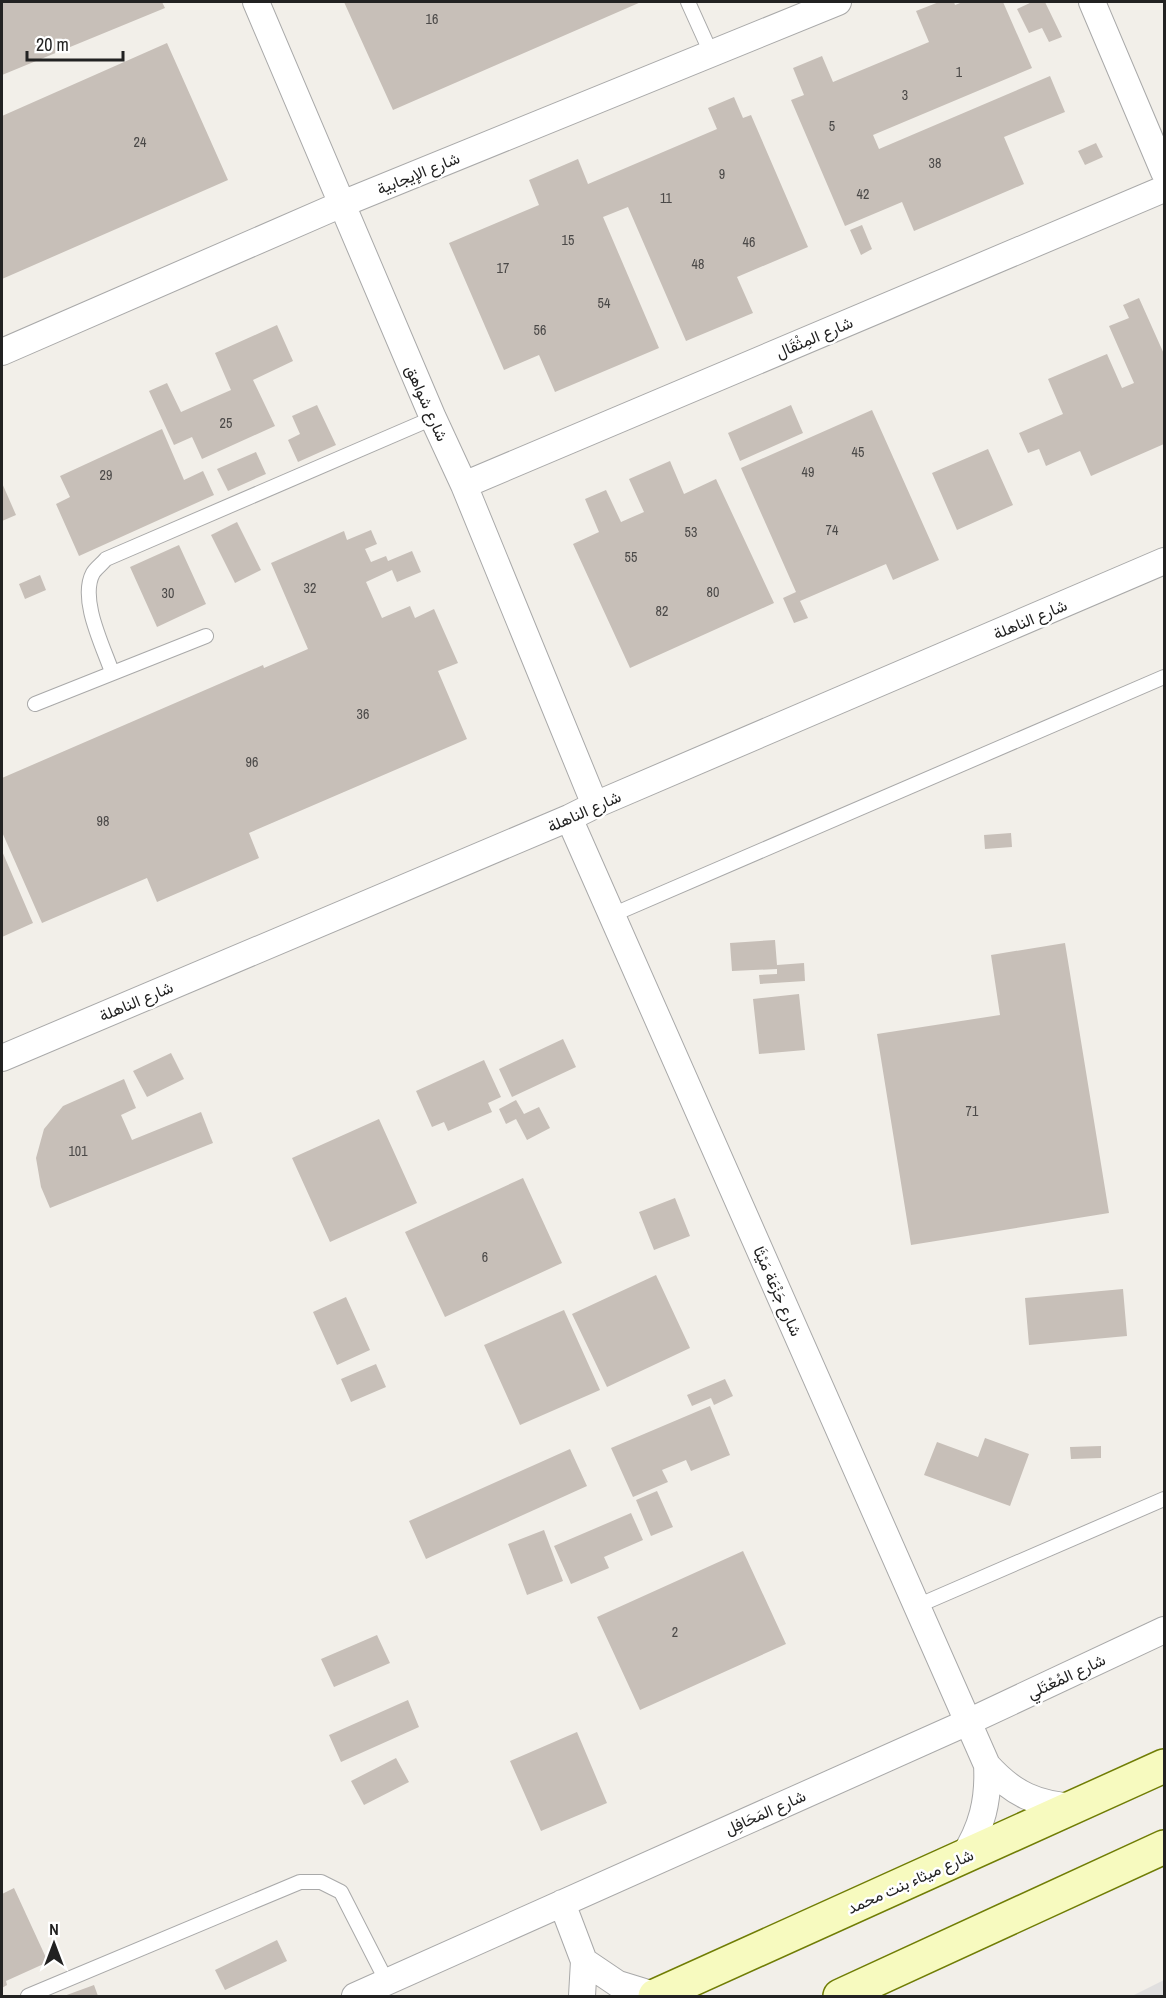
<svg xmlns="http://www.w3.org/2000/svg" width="1166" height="1998" font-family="'Archivo Narrow',Vazirmatn,sans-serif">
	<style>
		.residential { fill: #e0dfdf }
		.building { fill: #c7bfb8 }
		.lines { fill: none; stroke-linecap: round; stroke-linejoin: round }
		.service-casing { stroke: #a9a9a9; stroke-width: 16 }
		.minor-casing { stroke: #a9a9a9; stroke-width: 28 }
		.secondary-casing { stroke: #707d05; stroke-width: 36 }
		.service { stroke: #fff; stroke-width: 14 }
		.minor { stroke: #fff; stroke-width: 26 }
		.secondary { stroke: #f7fabf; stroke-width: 33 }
		.labels { text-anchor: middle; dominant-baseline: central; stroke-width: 5; stroke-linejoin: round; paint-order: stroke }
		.number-label { font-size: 14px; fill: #4b4948 }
		.street-label { font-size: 16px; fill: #222; stroke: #fff }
	</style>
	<rect width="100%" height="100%" fill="#f2efe9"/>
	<!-- residential -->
	<path class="residential" d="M1164 1980V1996H1132Z"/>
	<!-- building -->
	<path class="building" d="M2 2H162L165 8 2 75Z
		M344 2H641L393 110Z
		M939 2H954L955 5 963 2H1003L1032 68 873 135 879 149 1050 76 1065 112 1004 137 1024 184 914 231 902 202 845 226 791 100 804 95 793 68 822 56 833 82 929 42 916 11Z
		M1032 2H1045L1062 37 1049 42 1042 28 1029 33 1017 9Z
		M167 43 228 180 2 279V116Z
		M734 97 743 118 751 115 808 247 737 277 753 313 686 341 628 207 603 217 659 348 555 392 539 355 504 370 449 243 539 205 529 180 578 159 588 184 717 129 708 108Z
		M1096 143 1103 157 1085 165 1078 151Z
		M862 225 872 249 861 255 850 230Z
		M1139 298 1164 354V444L1091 476 1080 451 1046 466 1039 449 1028 453 1019 433 1063 414 1048 379 1107 354 1122 388 1134 383 1109 326 1129 318 1123 305Z
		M277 325 293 361 253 380 275 426 202 459 192 437 174 445 149 391 167 383 181 412 231 390 215 353Z
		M317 405 336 445 298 462 288 440 300 434 292 416Z
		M791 405 803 433 740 461 728 433Z
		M872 410 939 560 893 580 886 564 800 601 808 618 794 623 783 598 796 592 741 468Z
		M162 429 184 480 203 471 214 495 79 556 56 504 70 497 60 476Z
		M988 449 1013 505 957 530 932 473Z
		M256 452 266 474 228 491 217 469Z
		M670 461 684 494 716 479 774 603 630 668 573 544 599 532 585 499 606 490 621 522 644 512 629 479Z
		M2 483 16 515 2 521Z
		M237 522 261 570 235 583 211 535Z
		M371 530 377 544 365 549 371 562 386 556 388 561 412 551 421 572 397 582 392 570 366 582 382 618 410 606 415 618 434 609 458 663 438 671 467 739 249 833 259 858 157 902 147 878 42 923 2 832V778L263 665 264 668 308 649 271 563 344 531 347 540Z
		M179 545 206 604 157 627 130 567Z
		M40 575 46 590 25 599 19 584Z
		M1011 833 1012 847 985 849 984 835Z
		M2 851 33 923 2 937Z
		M775 940 777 965 804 963 805 981 760 984 759 975 777 974V969L732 971 730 943Z
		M1065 943 1109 1213 911 1245 877 1034 1000 1015 991 955Z
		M799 994 805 1050 759 1054 753 999Z
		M563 1039 576 1067 512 1097 499 1069Z
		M171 1053 184 1079 147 1097 133 1071Z
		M484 1060 501 1097 488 1103 492 1112 448 1131 444 1122 432 1127 416 1091Z
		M124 1079 136 1108 121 1115 132 1140 201 1112 213 1143 50 1208 41 1187 36 1158 44 1129 63 1106Z
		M516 1100 524 1114 539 1107 550 1128 527 1140 516 1119 506 1124 499 1109Z
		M379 1119 417 1203 330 1242 292 1158Z
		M523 1178 562 1263 445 1317 405 1232Z
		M675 1198 690 1236 654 1250 639 1212Z
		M656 1275 690 1348 607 1387 572 1314Z
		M1123 1289 1127 1336 1029 1345 1025 1298Z
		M346 1297 370 1350 337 1365 313 1312Z
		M564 1310 600 1390 520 1425 484 1345Z
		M376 1364 386 1387 351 1402 341 1379Z
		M725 1379 733 1396 714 1405 711 1398 692 1406 687 1395Z
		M710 1406 730 1455 691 1471 686 1460 662 1470 668 1482 633 1497 611 1448Z
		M985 1438 1029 1454 1010 1506 924 1475 937 1442 978 1457Z
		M1101 1446V1458L1071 1459 1070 1447Z
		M570 1449 587 1486 426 1559 409 1521Z
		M657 1491 673 1527 651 1536 636 1500Z
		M631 1513 643 1540 604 1557 609 1568 571 1584 554 1546Z
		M544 1530 563 1581 527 1595 508 1544Z
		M743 1551 786 1644 640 1710 597 1617Z
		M377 1635 390 1663 334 1687 321 1659Z
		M408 1700 419 1727 341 1762 329 1735Z
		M577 1732 607 1803 541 1831 510 1761Z
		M396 1758 409 1782 364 1805 351 1781Z
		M14 1888 48 1962 6 1981 7 1985 2 1988V1894Z
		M277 1940 287 1961 225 1990 215 1970Z
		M94 1985 98 1996H64Z"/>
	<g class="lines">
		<!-- service casing -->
		<g class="service-casing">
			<path id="service" d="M688 2 711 53
				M112 672C103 646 79 599 93 573 96 568 102 564 106 559L433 418
				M35 704 206 636
				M612 915 1164 677
				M917 1606 1164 1499
				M28 1996 300 1882H321L341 1892 387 1982"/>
		</g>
		<!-- minor casing -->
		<g class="minor-casing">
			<path id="minor" d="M256 2 433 418 464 485 595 805
				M1092 2 1164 172
				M2 352 342 204 838 2
				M464 485 1164 189
				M569 818 987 1765C1013 1794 1037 1805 1076 1807
				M2 1058 569 818 595 805 1164 561
				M963 1857C982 1828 989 1800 987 1765
				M562 1903 584 1961 582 1996
				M584 1961 618 1984 657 1996
				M355 1996 968 1722 1164 1630"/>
		</g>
		<!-- secondary casing -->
		<g class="secondary-casing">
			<path id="secondary" d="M655 1996 1164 1766
				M840 1996 1164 1847"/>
		</g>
		<!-- service -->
		<use href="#service" class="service"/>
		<!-- minor -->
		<use href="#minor" class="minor"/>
		<!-- secondary -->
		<use href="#secondary" class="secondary"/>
	</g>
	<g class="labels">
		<!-- number labels -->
		<g class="number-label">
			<text x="432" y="19">16</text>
			<text x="959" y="72">1</text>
			<text x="905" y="95">3</text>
			<text x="832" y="126">5</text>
			<text x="140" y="142">24</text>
			<text x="935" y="163">38</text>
			<text x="722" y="174">9</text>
			<text x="863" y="194">42</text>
			<text x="666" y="198">11</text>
			<text x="568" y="240">15</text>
			<text x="749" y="242">46</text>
			<text x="698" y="264">48</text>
			<text x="503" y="268">17</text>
			<text x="604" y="303">54</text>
			<text x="540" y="330">56</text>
			<text x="226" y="423">25</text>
			<text x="858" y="452">45</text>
			<text x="808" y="472">49</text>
			<text x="106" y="475">29</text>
			<text x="832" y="530">74</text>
			<text x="691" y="532">53</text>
			<text x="631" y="557">55</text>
			<text x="310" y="588">32</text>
			<text x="713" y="592">80</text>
			<text x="168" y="593">30</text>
			<text x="662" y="611">82</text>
			<text x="363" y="714">36</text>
			<text x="252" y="762">96</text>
			<text x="103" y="821">98</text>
			<text x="972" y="1111">71</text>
			<text x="78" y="1151">101</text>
			<text x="485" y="1257">6</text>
			<text x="675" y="1632">2</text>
		</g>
		<!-- street labels -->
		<g class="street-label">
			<text transform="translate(418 173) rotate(-22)">شارع الإيجابية</text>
			<text transform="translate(814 337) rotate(-23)">شارع المِثْقَال</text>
			<text transform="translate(427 403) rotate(66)">شارع شواهق</text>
			<text transform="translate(1030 619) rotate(-23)">شارع الناهلة</text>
			<text transform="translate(584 811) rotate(-24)">شارع الناهلة</text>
			<text transform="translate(136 1001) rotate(-23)">شارع الناهلة</text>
			<text transform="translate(778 1291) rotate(66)">شارع جَزْعَة مَيْثَا</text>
			<text transform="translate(1066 1676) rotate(-25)">شارع المُعْتَلي</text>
			<text transform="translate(765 1812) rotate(-24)">شارع المَحَافِل</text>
			<text transform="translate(910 1881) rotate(-24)">شارع ميثاء بنت محمد</text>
		</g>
	</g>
	<!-- border -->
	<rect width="1166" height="1998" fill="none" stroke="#222222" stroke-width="6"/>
	<!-- north arrow -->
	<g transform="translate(54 1944)" stroke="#ffffff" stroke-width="4.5" paint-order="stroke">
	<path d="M0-4.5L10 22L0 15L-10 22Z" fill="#222222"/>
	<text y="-9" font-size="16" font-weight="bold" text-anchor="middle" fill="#222222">N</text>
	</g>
	<!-- scale -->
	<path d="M27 51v9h96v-9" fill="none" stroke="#222222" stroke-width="3"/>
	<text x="36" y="51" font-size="18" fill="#222222" stroke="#ffffff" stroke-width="4.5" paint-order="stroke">20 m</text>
</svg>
